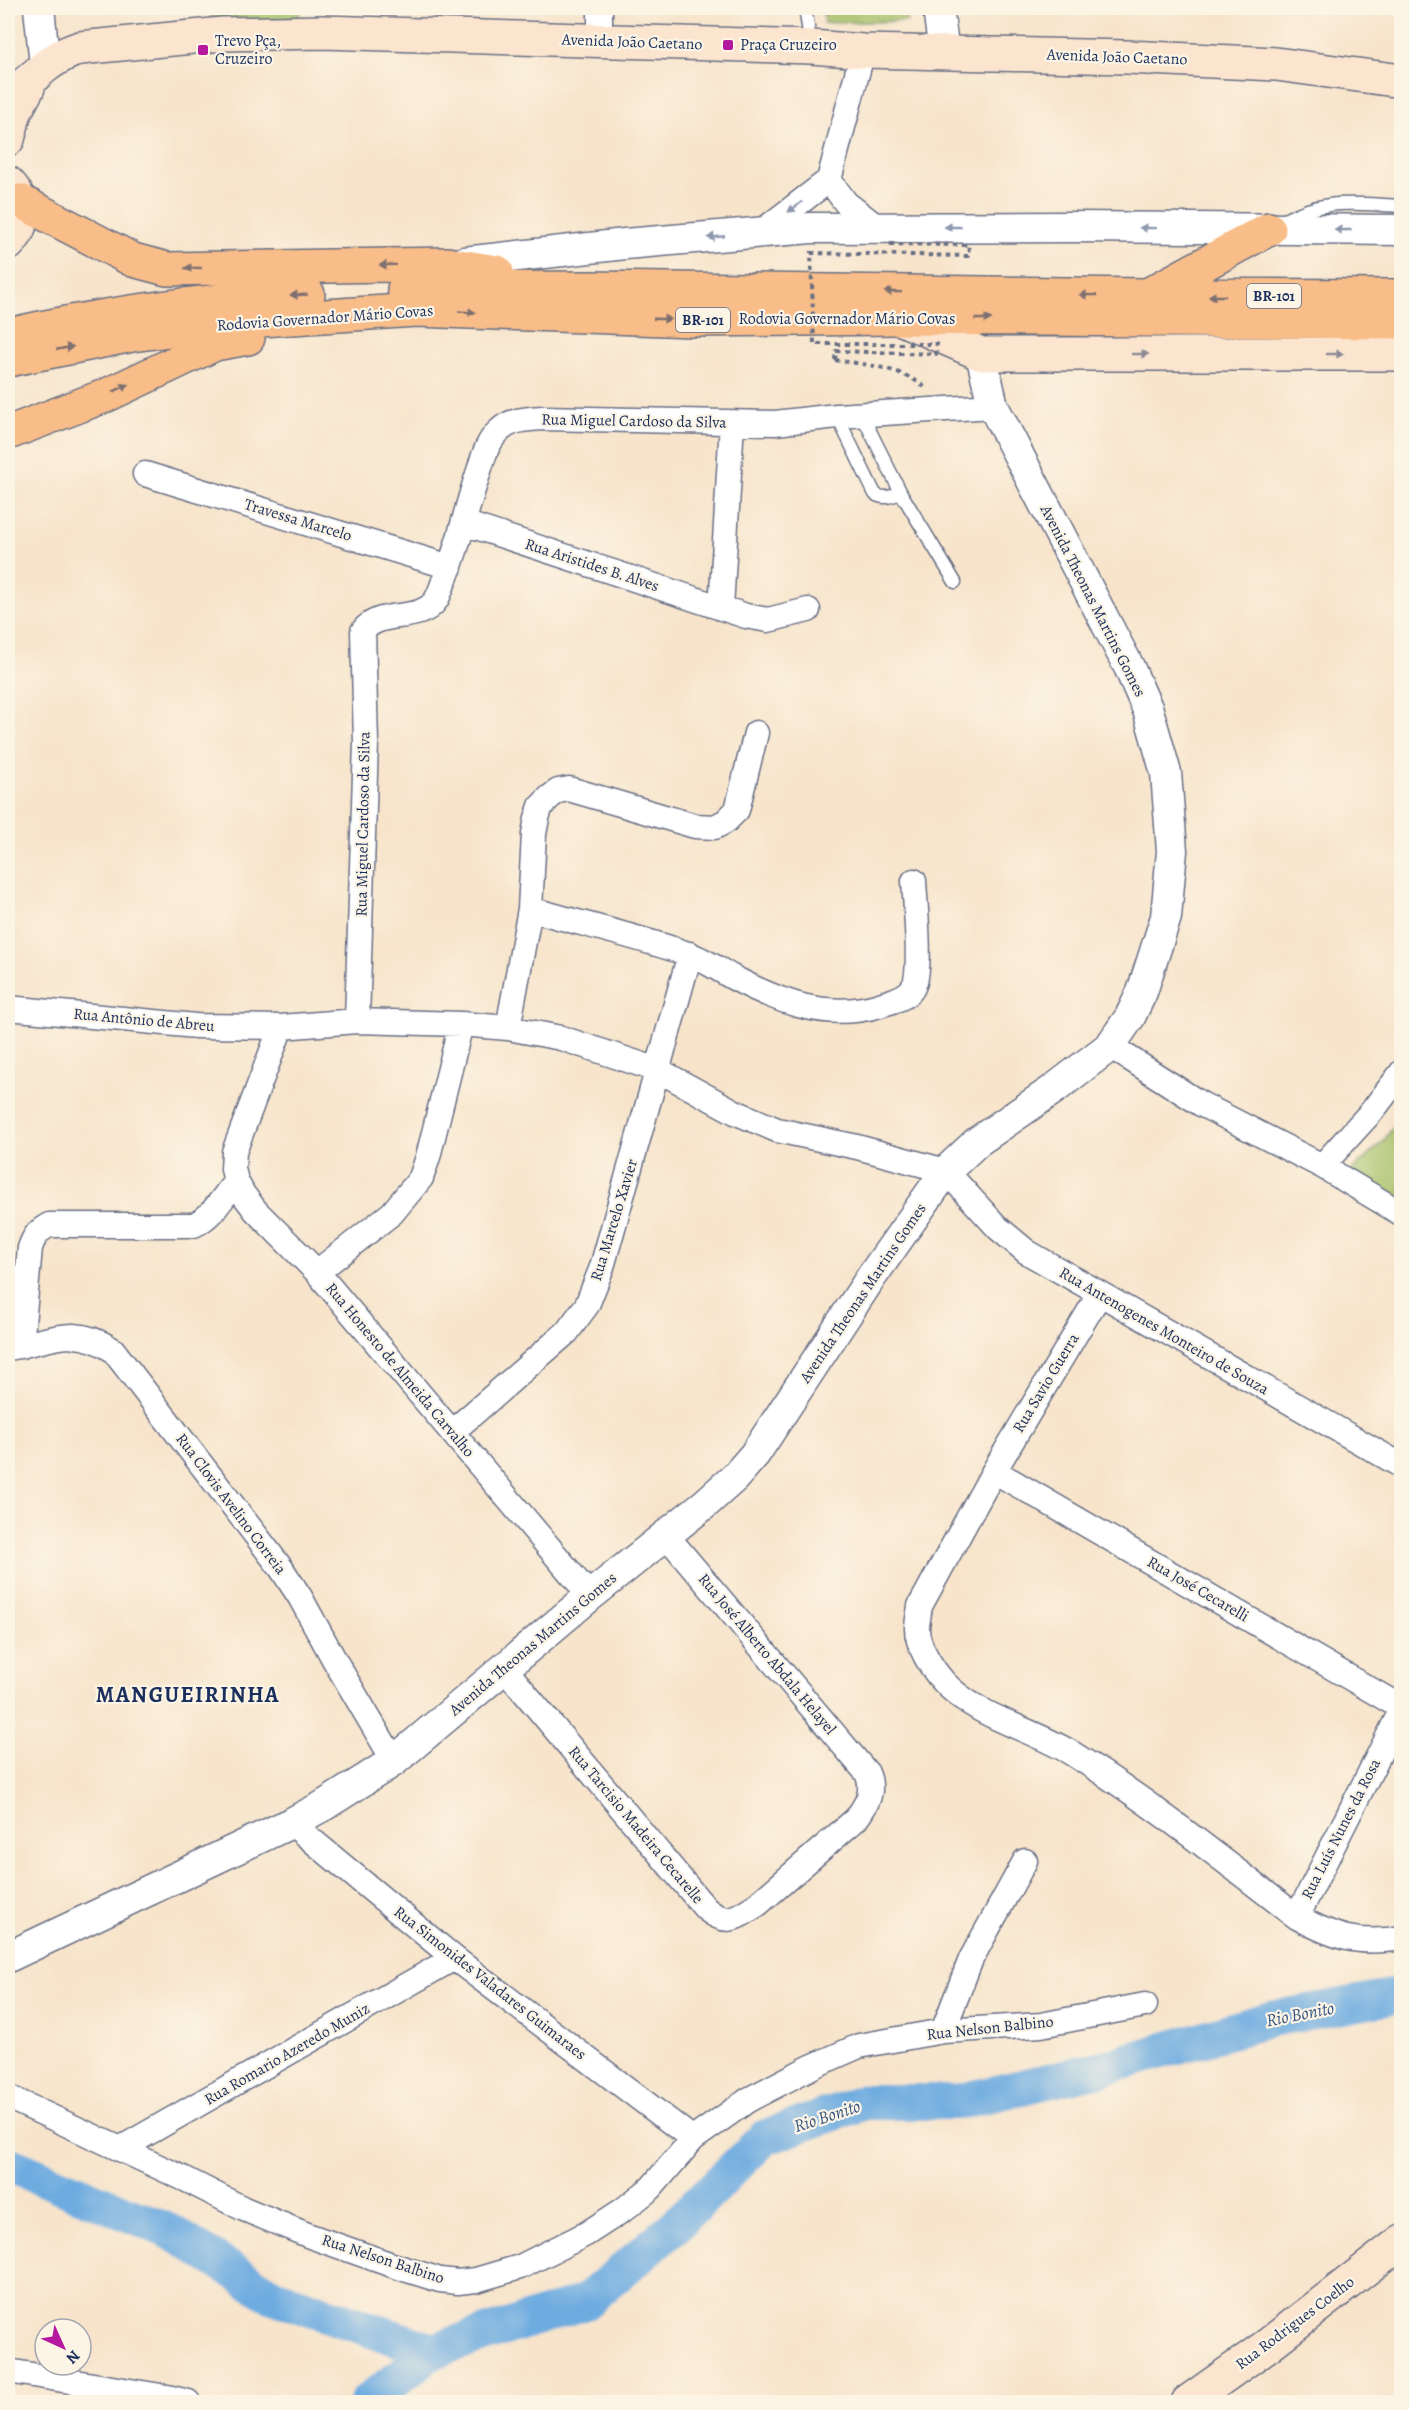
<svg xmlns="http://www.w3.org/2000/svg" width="1409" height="2410" font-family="Alegreya,serif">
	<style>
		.green { fill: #a5bf66; stroke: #607762; stroke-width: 1.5 }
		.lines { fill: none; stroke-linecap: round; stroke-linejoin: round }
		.river { stroke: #6eace0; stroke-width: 36 }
		.service-casing { stroke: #686e84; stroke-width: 15 }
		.minor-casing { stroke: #686e84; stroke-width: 27 }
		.tertiary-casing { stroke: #686e84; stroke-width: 33 }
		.secondary-casing { stroke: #686e84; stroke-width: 36 }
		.motorway-casing { stroke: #686e84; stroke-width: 36 }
		.path { stroke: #686e84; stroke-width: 4; stroke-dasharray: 4.5 4.5; stroke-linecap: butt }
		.service { stroke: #fff; stroke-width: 12 }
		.minor { stroke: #fff; stroke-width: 24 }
		.tertiary { stroke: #fff; stroke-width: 30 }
		.secondary { stroke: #fce5cf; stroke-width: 33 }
		.motorway { stroke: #f8bd88; stroke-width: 33 }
		.path-bridge { stroke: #686e84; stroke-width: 4; stroke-dasharray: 4.5 4.5; stroke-linecap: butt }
		.oneway { fill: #8d97ae }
		.oneway2 { fill: #7e6f71 }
		.oneway3 { fill: #8c8a96 }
		.poi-dot { fill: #b5179e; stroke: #fcf5e5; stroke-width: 2 }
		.labels { text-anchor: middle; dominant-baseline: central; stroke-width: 4.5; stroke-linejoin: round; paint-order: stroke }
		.shield { fill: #fcf5e5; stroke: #5e6a86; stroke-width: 1.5 }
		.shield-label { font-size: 15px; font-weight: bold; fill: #1b2f5e }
		.poi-label { font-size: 16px; fill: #1b2f5e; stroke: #fcf5e5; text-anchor: start }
		.street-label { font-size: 16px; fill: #1b2f5e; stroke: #fcf5e5 }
		.water-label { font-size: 18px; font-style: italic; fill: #345485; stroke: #fcf5e5 }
		.district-label { font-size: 22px; font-weight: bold; letter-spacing: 1.5px; fill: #1b2f5e; stroke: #fcf5e5 }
	</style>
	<rect width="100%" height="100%" fill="#fcf5e5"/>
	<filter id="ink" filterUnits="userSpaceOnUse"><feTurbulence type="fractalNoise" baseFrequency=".0167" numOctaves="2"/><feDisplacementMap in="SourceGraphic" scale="12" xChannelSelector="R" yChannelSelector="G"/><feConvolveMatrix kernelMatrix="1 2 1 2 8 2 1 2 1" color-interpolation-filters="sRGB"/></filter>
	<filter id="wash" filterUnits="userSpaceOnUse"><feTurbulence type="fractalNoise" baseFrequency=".008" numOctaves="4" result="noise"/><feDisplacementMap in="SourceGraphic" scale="24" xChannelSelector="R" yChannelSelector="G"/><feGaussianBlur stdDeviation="1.35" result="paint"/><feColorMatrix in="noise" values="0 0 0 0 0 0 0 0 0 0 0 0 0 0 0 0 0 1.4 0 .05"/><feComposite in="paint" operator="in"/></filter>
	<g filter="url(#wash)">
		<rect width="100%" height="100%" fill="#f7e4cb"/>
		<!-- green -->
		<path class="green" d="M210 8H301L298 19 212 24Z
			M823 8H905L907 21 824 23Z
			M1401 1117V1204L1350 1172 1380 1145Z"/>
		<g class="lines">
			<!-- river -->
			<path class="river" d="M8 2164 171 2232 273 2296 433 2351
				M367 2402 433 2351 585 2302 675 2226 764 2138 865 2102H957L1100 2069 1271 2019 1402 1995"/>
		</g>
	</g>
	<g filter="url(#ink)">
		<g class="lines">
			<!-- service casing -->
			<g class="service-casing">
				<path id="service" d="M805 8 811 45
					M1281 222C1324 197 1354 204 1402 206
					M862 415 901 493 955 582
					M837 416 875 494C884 500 891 496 901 493"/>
			</g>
			<!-- minor casing -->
			<g class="minor-casing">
				<path id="minor" d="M600 8V41
					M829 180 846 203 877 227
					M760 233 829 180 863 51
					M145 474 450 567
					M464 523 746 616 768 620 808 610
					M721 608 732 423
					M530 909C582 924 636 936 688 954 703 959 718 969 732 977 779 1002 827 1021 880 1005 891 1001 905 999 912 989 923 975 915 902 914 881
					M8 1008 196 1026 281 1027 357 1021 461 1024 508 1028 561 1038 658 1070 735 1112 777 1130 857 1147 946 1171 998 1228 1027 1252 1402 1466
					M357 1021 366 743 363 631C380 608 420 624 436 600 440 594 442 585 445 579 459 545 466 509 478 474 483 458 487 441 500 430 512 419 529 419 543 418L775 423 837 416 993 406
					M281 1027 234 1152 233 1169 236 1181 243 1194 256 1211 317 1272 590 1596
					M508 1028 530 909 534 834 537 818 541 806 550 797 558 791 569 789 695 826 715 827 726 821 737 810 756 733
					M1110 1046 1201 1104 1322 1166 1373 1110 1402 1072
					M1322 1166 1402 1214
					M317 1272 392 1213 421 1178 428 1157 461 1024
					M1099 1295 994 1471 920 1606C919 1614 917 1622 917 1629 917 1645 932 1669 943 1681 975 1717 1033 1729 1073 1754 1152 1803 1224 1861 1297 1917 1336 1938 1357 1945 1402 1938
					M21 1346 30 1248C34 1236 38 1231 49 1225H194C212 1217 224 1196 236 1181
					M8 1348C50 1342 73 1323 113 1350L281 1568 300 1597 335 1661 394 1761
					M452 1432 567 1332 587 1305 602 1267 690 954
					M994 1471 1402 1708
					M504 1668 706 1909C728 1927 737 1917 758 1904L856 1819C867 1804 875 1791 867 1773L666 1535
					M291 1823 454 1958 693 2139
					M1297 1917 1402 1709
					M943 2031 971 1959 1025 1861
					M8 2097 187 2180 244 2209 310 2236 395 2266 440 2280 458 2282 476 2280 520 2267 586 2234 623 2210 651 2188 693 2139 748 2100 811 2067 859 2046 943 2031 1041 2025 1145 2005
					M120 2149 454 1958
					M8 2371 167 2397 188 2402"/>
			</g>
			<!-- tertiary casing -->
			<g class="tertiary-casing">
				<path id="tertiary" d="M938 8 944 53
					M26 81 45 65 39 8
					M464 262 625 244 811 228 1075 227 1402 230
					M8 1957 291 1823 323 1806 394 1761 590 1596 706 1503 735 1477 755 1454 872 1276 946 1171 977 1142 1054 1089 1110 1046 1130 1017 1142 992 1166 917 1172 851 1166 773 1148 710 1129 667 993 406 981 354"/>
			</g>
			<!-- secondary casing -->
			<g class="secondary-casing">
				<path id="secondary" d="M8 105C31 79 46 59 80 48L223 34 322 32 811 47 863 51 1127 57 1276 64 1402 81
					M8 139 15 112 28 88
					M8 183C25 200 26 227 8 244
					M900 318 981 354H1402
					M1188 2402 1268 2345 1402 2241"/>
			</g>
			<!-- motorway casing -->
			<g class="motorway-casing">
				<path id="motorway" d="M20 201 133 260 167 269 447 264 497 272
					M404 289 591 288 1147 295 1402 296
					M1151 293 1269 229
					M8 335C106 313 207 300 308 294
					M8 360 132 335 232 322 416 310 691 320 900 318 1402 322
					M8 433 107 395 215 344 248 338"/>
			</g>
			<!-- path -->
			<path class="path" d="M835 360C868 365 901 367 927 389"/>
			<!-- service -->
			<use href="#service" class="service"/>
			<!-- minor -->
			<use href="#minor" class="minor"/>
			<!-- tertiary -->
			<use href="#tertiary" class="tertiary"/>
			<!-- secondary -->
			<use href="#secondary" class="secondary"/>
			<!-- motorway -->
			<use href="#motorway" class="motorway"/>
			<!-- path-bridge -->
			<path class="path-bridge" d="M835 360 836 351 936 354 937 344H814L811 253 968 256 969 245 886 244"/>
		</g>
		<!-- one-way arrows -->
		<defs><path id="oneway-solid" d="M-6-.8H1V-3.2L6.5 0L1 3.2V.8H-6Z" transform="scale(1.5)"/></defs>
		<g class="oneway">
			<use href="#oneway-solid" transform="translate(795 207) rotate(143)"/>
			<use href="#oneway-solid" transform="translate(953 227) rotate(180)"/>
			<use href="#oneway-solid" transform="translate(1148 228) rotate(-179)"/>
			<use href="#oneway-solid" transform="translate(1343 230) rotate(-180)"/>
			<use href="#oneway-solid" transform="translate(716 237) rotate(175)"/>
		</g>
		<g class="oneway2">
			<use href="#oneway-solid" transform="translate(388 265) rotate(179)"/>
			<use href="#oneway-solid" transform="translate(193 268) rotate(179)"/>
			<use href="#oneway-solid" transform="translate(893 292) rotate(-179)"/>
			<use href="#oneway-solid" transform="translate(299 295) rotate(177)"/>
			<use href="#oneway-solid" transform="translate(1088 295) rotate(-179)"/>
			<use href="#oneway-solid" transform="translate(1217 296) rotate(-180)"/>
			<use href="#oneway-solid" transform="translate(467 312) rotate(3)"/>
			<use href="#oneway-solid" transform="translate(662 319) rotate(2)"/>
			<use href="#oneway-solid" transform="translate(983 319)"/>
			<use href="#oneway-solid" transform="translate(65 348) rotate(-11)"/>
			<use href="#oneway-solid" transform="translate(121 388) rotate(-25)"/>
		</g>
		<g class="oneway3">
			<use href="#oneway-solid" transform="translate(1140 354)"/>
			<use href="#oneway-solid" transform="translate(1335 354)"/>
		</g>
	</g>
	<!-- markers -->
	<g class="poi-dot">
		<rect x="722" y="39" width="12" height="12" rx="3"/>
		<rect x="197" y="44" width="12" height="12" rx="3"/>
	</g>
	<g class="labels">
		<!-- shield labels -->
		<g class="shield">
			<rect x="1247" y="284" width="54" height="24" rx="4.5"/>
			<rect x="676" y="308" width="54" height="24" rx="4.5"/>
		</g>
		<g class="shield-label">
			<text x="1274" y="296">BR-101</text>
			<text x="703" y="320">BR-101</text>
		</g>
		<!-- poi labels -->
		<g class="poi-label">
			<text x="215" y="41">Trevo Pça,<tspan x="215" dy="18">Cruzeiro</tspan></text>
			<text x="740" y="45">Praça Cruzeiro</text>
		</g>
		<!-- street labels -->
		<g class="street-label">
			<text transform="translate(632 42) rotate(2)">Avenida João Caetano</text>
			<text transform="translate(1117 57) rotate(2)">Avenida João Caetano</text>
			<text transform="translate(325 318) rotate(-4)">Rodovia Governador Mário Covas</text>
			<text x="847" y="319">Rodovia Governador Mário Covas</text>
			<text transform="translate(634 421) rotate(1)">Rua Miguel Cardoso da Silva</text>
			<text transform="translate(298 520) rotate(17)">Travessa Marcelo</text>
			<text transform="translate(592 565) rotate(18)">Rua Aristides B. Alves</text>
			<text transform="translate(1093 601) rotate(63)">Avenida Theonas Martins Gomes</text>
			<text transform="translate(363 824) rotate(-89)">Rua Miguel Cardoso da Silva</text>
			<text transform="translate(144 1020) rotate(5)">Rua Antônio de Abreu</text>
			<text transform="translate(614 1220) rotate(-73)">Rua Marcelo Xavier</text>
			<text transform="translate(863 1293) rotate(-56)">Avenida Theonas Martins Gomes</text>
			<text transform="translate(1164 1331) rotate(30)">Rua Antenogenes Monteiro de Souza</text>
			<text transform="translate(400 1370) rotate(50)">Rua Honesto de Almeida Carvalho</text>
			<text transform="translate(1046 1383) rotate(-59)">Rua Savio Guerra</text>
			<text transform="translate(231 1504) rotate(53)">Rua Clovis Avelino Correia</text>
			<text transform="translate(1198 1589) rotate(30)">Rua José Cecarelli</text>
			<text transform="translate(533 1644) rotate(-40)">Avenida Theonas Martins Gomes</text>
			<text transform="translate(767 1654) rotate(50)">Rua José Alberto Abdala Helayel</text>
			<text transform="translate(636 1825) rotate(50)">Rua Tarcisio Madeira Cecarelle</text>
			<text transform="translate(1341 1829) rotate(-63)">Rua Luís Nunes da Rosa</text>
			<text transform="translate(490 1983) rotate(38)">Rua Simonides Valadares Guimaraes</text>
			<text transform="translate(990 2028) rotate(-6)">Rua Nelson Balbino</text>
			<text transform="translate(287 2054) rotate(-30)">Rua Romario Azeredo Muniz</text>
			<text transform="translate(383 2259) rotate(18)">Rua Nelson Balbino</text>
			<text transform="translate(1295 2323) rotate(-37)">Rua Rodrigues Coelho</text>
		</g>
		<!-- water labels -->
		<g class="water-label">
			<text transform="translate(1300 2014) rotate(-11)">Rio Bonito</text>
			<text transform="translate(827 2116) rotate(-18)">Rio Bonito</text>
		</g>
		<!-- district labels -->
		<g class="district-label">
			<text x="188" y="1695">MANGUEIRINHA</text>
		</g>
	</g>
	<!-- margin -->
	<rect width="1409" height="2410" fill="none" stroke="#fcf5e5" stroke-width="30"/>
	<!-- north arrow -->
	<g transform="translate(63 2347) rotate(135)"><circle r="28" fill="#fcf5e5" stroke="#a2a6af" stroke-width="1.5"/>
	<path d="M0-4.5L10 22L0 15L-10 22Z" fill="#b5179e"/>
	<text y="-9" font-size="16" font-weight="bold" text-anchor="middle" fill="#1b2f5e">N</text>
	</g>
</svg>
